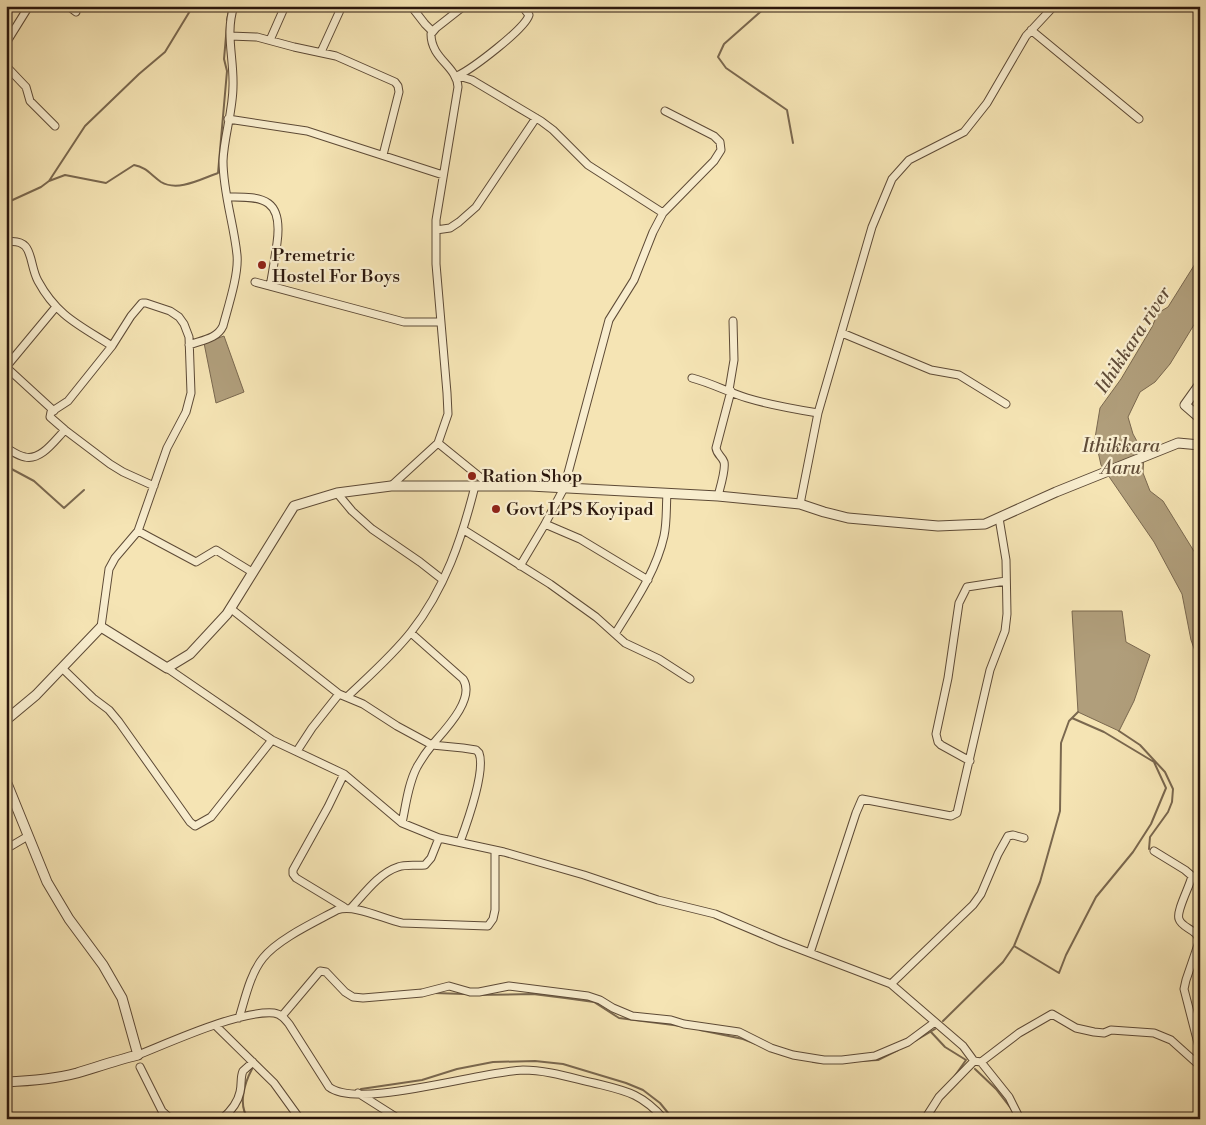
<svg xmlns="http://www.w3.org/2000/svg" width="1206" height="1125" font-family="'Libre Bodoni',serif">
	<style>
		.water { fill: #b09e7b; stroke: #7a684f }
		.lines { fill: none; stroke-linecap: round; stroke-linejoin: round }
		.stream { stroke: #7a684f; stroke-width: 2 }
		.minor-casing { stroke: #5d4a36; stroke-width: 9 }
		.tertiary-casing { stroke: #5d4a36; stroke-width: 11 }
		.minor { stroke: #f8edce; stroke-width: 7 }
		.tertiary { stroke: #f8edce; stroke-width: 9 }
		.poi-dot { fill: #8f2418; stroke: #f8edce; stroke-width: 2 }
		.labels { text-anchor: middle; dominant-baseline: central; stroke-width: 4.5; stroke-linejoin: round; paint-order: stroke }
		.poi-label { font-size: 18px; fill: #2a160c; stroke: #f8edce; text-anchor: start }
		.water-label { font-size: 19px; font-style: italic; fill: #604c38; stroke: #f8edce }
	</style>
	<rect width="100%" height="100%" fill="#f5e4b4"/>
	<filter id="stains"><feTurbulence type="fractalNoise" baseFrequency=".004" numOctaves="4"/><feColorMatrix values="0 0 0 0 .2 0 0 0 0 .09 0 0 0 0 .02 0 0 0 .5 -.17"/></filter>
	<radialGradient id="worn" r=".72"><stop offset=".6" stop-color="#630" stop-opacity="0"/><stop offset="1" stop-color="#630" stop-opacity=".3"/></radialGradient>
	<!-- water -->
	<path class="water" d="M1200 256V315L1170 364 1155 382 1140 392 1128 417 1133 434 1144 454 1143 473 1150 491 1163 501 1200 561V665L1191 640 1182 594 1154 542 1101 465 1095 438 1100 408 1121 379 1152 327 1158 313 1168 307Z
		M224 336 244 392 216 403 204 343Z
		M1072 611H1122L1126 642 1150 655 1134 701 1119 731 1078 712Z"/>
	<g class="lines">
		<!-- stream -->
		<path class="stream" d="M767 6 724 44 718 57 726 68 787 110 793 143
			M227 20 230 6
			M49 181 85 126 139 74 165 52 193 6
			M6 203 41 187 49 181 65 175 106 183 134 165C146 167 151 175 161 182 178 192 201 179 218 173L227 71 224 59 227 25
			M6 466 34 481 64 508 84 490
			M1119 731 1140 745 1165 772 1173 789 1172 802 1168 812 1150 837 1149 849
			M1014 946 1059 973 1066 955 1096 897 1133 852 1151 824 1166 788 1154 762 1104 732 1072 718
			M434 993 464 994
			M476 995 533 994 565 998 594 1002 619 1018 681 1026
			M943 1021 1003 962 1014 946 1040 882 1060 811 1061 743 1069 721 1078 712
			M700 1030 743 1039 756 1044
			M931 1032 945 1047 966 1060 954 1077
			M915 1041 935 1029
			M858 1061 878 1060 898 1050
			M813 1062 825 1063
			M975 1069 996 1089 1013 1111
			M361 1089 422 1080 457 1069 493 1062 535 1061 563 1064 626 1083 643 1090 660 1103 673 1119
			M249 1119C237 1106 245 1082 252 1069"/>
		<!-- minor casing -->
		<g class="minor-casing">
			<path id="minor" d="M68 6 76 12
				M411 6 425 24 432 31
				M1031 30 1139 119
				M230 36 257 37 294 47 336 56 395 82 398 86 399 92 383 155
				M270 40 285 6
				M6 43 29 6
				M321 52 342 6
				M6 66 26 87 30 101 55 126
				M457 76C472 69 525 29 529 15L522 6
				M456 79 462 77 472 80 541 121 553 130 588 165 663 213
				M228 119 307 131 443 175
				M227 197C265 196 283 200 277 243 275 257 273 271 270 286
				M436 230 450 228 459 222 476 207 536 118
				M6 242C35 237 28 263 38 281 57 316 79 325 112 346L131 316 142 303H146L170 311 179 317 184 324 189 337 191 393 186 412 167 448 138 531 115 558 109 569 101 627
				M255 282 404 322H440
				M842 333 931 370 959 375 1006 404
				M189 345C202 340 217 339 223 326 228 307 239 274 237 255 234 224 223 193 223 161 224 136 233 111 233 86 234 58 225 33 234 6
				M112 346 68 401 51 412 50 417 65 430 110 464 123 472 154 486
				M692 378C711 383 728 392 747 398 770 405 794 409 818 413
				M729 390 734 360 733 321
				M54 411 6 367 55 308
				M438 443 491 486
				M6 448C12 451 18 456 25 457 41 461 55 440 65 430
				M391 486 438 443 448 414 447 393 436 264V220L458 87C457 66 431 59 431 34L436 28 464 6
				M337 493 352 511 372 529 420 562 443 580
				M718 496C720 488 726 469 724 462 722 456 717 455 716 448L731 391
				M800 504 818 413 872 227 892 179 909 160 964 132 987 103 1026 36 1054 6
				M545 524 580 539 648 580
				M464 530 550 584 596 617 625 643 659 659 690 679
				M138 531 196 562 216 550 252 572
				M520 566 545 524 564 488 609 320 634 280 653 232 663 213 714 161 721 150 720 142 714 136 665 111
				M230 608 339 694 363 704 397 726 432 745 463 748 476 750 479 753C486 771 467 823 460 842
				M615 634C634 603 656 572 664 536 667 522 666 508 667 493
				M62 668 93 698 109 710 119 722 190 822 195 826 211 817 272 740
				M167 668 272 740 344 774 402 823 439 838 504 852 584 875 658 900 715 914 781 942 891 984 963 1046 974 1061 981 1062 1019 1033 1052 1014 1076 1028 1094 1032 1104 1033 1111 1030 1154 1033 1171 1040 1200 1066
				M347 697C369 676 393 655 411 632 445 589 462 538 475 486
				M297 751 312 728 339 694
				M970 761 941 745 938 742 936 734 948 678 959 603 967 587 1006 581
				M402 823C406 805 408 784 417 767 421 760 427 751 432 745 444 731 476 699 463 679L411 633
				M6 849 28 836
				M1154 851 1185 870 1192 876C1190 886 1176 911 1179 919 1182 929 1199 929 1199 942L1186 980 1184 989 1200 1051
				M344 907 296 878 293 874V870L328 807 344 774
				M351 908C364 894 379 873 398 867 406 864 416 866 425 865L431 858 439 838
				M810 953 856 813 862 799 951 816 957 813 990 670 1005 631 1007 614 1006 560 999 518
				M891 984 973 905 981 894 998 854 1008 836 1013 835 1024 838
				M282 1016 320 971 326 972 345 992 353 997 363 998 422 993 449 986 470 992H479L509 986 588 996 600 1000 613 1008 632 1016 671 1020 684 1024 739 1032 771 1048 793 1055 824 1060H842L875 1056 908 1042 935 1022
				M239 1018C245 999 250 974 263 958 278 939 315 922 337 910 355 904 383 919 402 923L488 926 493 919 495 910V850
				M216 1026 274 1083 300 1119
				M138 1055C171 1042 240 1010 274 1013 281 1014 285 1019 289 1024L329 1087C358 1110 482 1071 523 1070 547 1070 572 1078 594 1083 626 1091 641 1093 664 1119
				M981 1062 1009 1097 1020 1119
				M140 1067 162 1111 171 1119
				M358 1093 399 1119
				M222 1119C230 1112 238 1102 240 1092 242 1084 240 1078 243 1071L253 1062
				M925 1119 939 1097 974 1061"/>
		</g>
		<!-- tertiary casing -->
		<g class="tertiary-casing">
			<path id="tertiary" d="M1200 384 1185 405 1200 418
				M6 720 36 695 101 627 167 668 190 654 227 614 294 506 337 493 391 486H530L718 496 800 504 824 512 848 518 938 526 985 524 1056 492 1178 443 1200 445
				M6 781 47 882 69 919 103 965 122 998 138 1055C117 1060 97 1067 77 1073 54 1079 29 1081 6 1082"/>
		</g>
		<!-- minor -->
		<use href="#minor" class="minor"/>
		<!-- tertiary -->
		<use href="#tertiary" class="tertiary"/>
	</g>
	<!-- markers -->
	<g class="poi-dot">
		<circle cx="262" cy="265" r="5"/>
		<circle cx="472" cy="476" r="5"/>
		<circle cx="496" cy="509" r="5"/>
	</g>
	<g class="labels">
		<!-- poi labels -->
		<g class="poi-label">
			<text x="272" y="255">Premetric<tspan x="272" dy="21">Hostel For Boys</tspan></text>
			<text x="482" y="476">Ration Shop</text>
			<text x="506" y="509">Govt LPS Koyipad</text>
		</g>
		<!-- water labels -->
		<g class="water-label">
			<text transform="translate(1133 340) rotate(-57)">Ithikkara river</text>
			<text x="1121" y="446">Ithikkara<tspan x="1121" dy="22">Aaru</tspan></text>
		</g>
	</g>
	<!-- margin -->
	<rect width="1206" height="1125" fill="none" stroke="#f5e4b4" stroke-width="25"/>
	<rect x="8" y="8" width="1191" height="1110" fill="none" stroke="#2a160c" stroke-width="2.5"/>
	<rect x="12" y="12" width="1181" height="1100" fill="none" stroke="#2a160c"/>
	<rect width="100%" height="100%" filter="url(#stains)"/>
	<rect width="100%" height="100%" fill="url(#worn)"/>
</svg>
